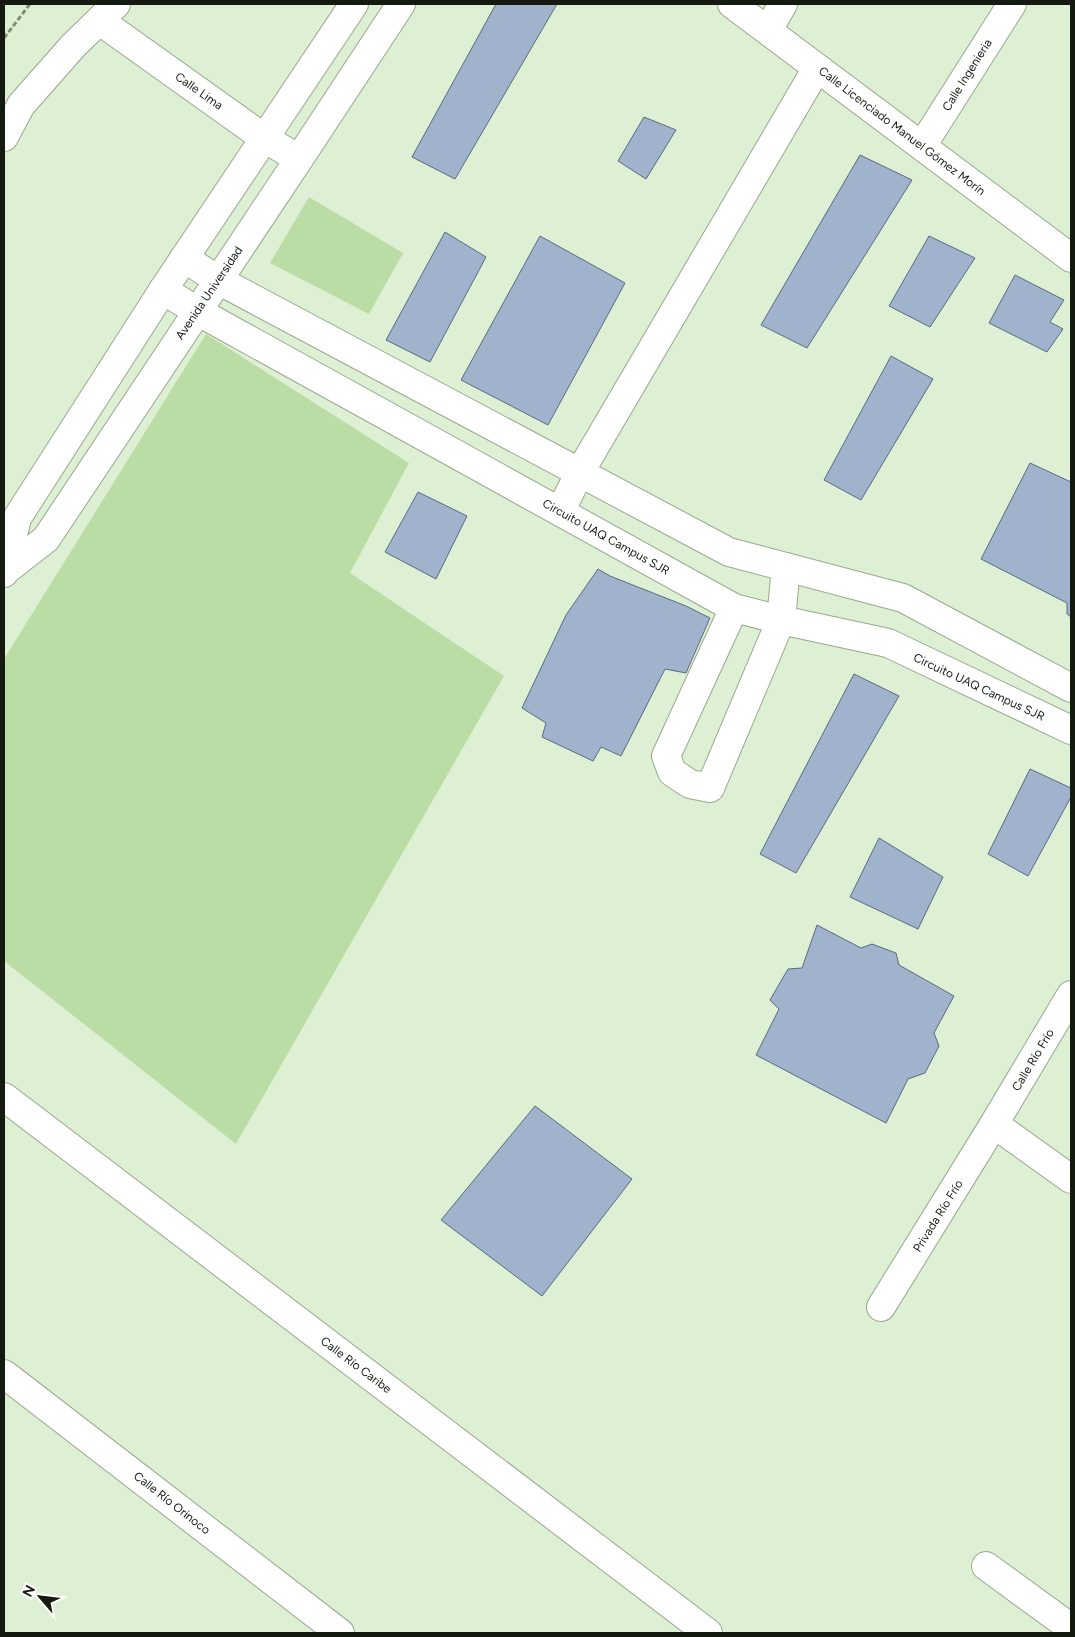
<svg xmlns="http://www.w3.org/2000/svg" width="1075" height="1637" font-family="Figtree,sans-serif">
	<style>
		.garden { fill: #bcdca6 }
		.building { fill: #a0b2cc; stroke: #5a6a81 }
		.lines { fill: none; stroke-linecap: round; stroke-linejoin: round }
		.minor-casing { stroke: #98a88d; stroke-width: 30 }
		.major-casing { stroke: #98a88d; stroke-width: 30 }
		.path { stroke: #828e7a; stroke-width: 3; stroke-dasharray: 5 2.5; stroke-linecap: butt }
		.minor { stroke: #fff; stroke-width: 28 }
		.major { stroke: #fff; stroke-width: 28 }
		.labels { text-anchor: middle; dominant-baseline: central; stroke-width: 5; stroke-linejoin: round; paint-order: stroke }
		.street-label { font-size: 12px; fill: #141a10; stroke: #fff }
	</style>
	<rect width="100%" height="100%" fill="#def0d3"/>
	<!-- garden -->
	<path class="garden" d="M309 197 403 253 369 314 270 263Z
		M206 334 409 463 350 573 504 676 236 1144 4 961V659Z"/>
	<!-- building -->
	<path class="building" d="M496 4H557L455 179 412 157Z
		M644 117 676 130 646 179 618 161Z
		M860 155 912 180 807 348 761 325Z
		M445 232 486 257 430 362 386 340Z
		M540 236 625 283 548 425 461 380Z
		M929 236 975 258 930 327 889 306Z
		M1015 275 1064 300 1050 322 1063 329 1047 352 989 323Z
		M891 356 933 379 861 500 824 480Z
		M1030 463 1071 482V617L1067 614V603L981 559Z
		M418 492 467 516 436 579 385 552Z
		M598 569 610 576 686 606 710 618 686 673 665 669 621 756 601 747 593 761 542 737 546 723 522 708 566 615Z
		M854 674 899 696 796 873 760 854Z
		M1030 769 1071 788V797L1028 876 988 854Z
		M879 838 943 877 918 929 850 897Z
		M817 925 861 948 872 944 896 953 899 965 954 996 934 1033 939 1046 925 1073 908 1079 886 1123 756 1055 779 1009 770 1000 788 969 802 968Z
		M535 1106 632 1179 542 1296 441 1220Z"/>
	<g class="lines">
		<!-- minor casing -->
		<g class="minor-casing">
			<path id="minor" d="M732 4 1071 258
				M100 21 264 138 299 159
				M768 30 783 4
				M4 137 21 105 73 46 116 4
				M922 146 1012 4
				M184 258 218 280 729 552 903 598 1071 688
				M163 290 197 311 734 608 781 620 888 643 1071 730
				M560 512 580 472 817 68
				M734 608 666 756 672 772 690 784 710 788 781 620 786 567
				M4 1097 708 1633
				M994 1124 1071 1179
				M881 1307 994 1124 1071 995
				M4 1374 340 1633
				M986 1566 1071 1628"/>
		</g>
		<!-- major casing -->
		<g class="major-casing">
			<path id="major" d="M5 571 46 539 299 159 401 4
				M4 573 17 518 163 290 354 4"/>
		</g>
		<!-- path -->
		<path class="path" d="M4 38 30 4"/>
		<!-- minor -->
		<use href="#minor" class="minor"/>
		<!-- major -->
		<use href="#major" class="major"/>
	</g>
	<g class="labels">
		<!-- street labels -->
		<g class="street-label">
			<text transform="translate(967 75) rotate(-58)">Calle Ingenieria</text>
			<text transform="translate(199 91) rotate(35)">Calle Lima</text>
			<text transform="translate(902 131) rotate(37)">Calle Licenciado Manuel Gómez Morín</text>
			<text transform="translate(209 293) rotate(-56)">Avenida Universidad</text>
			<text transform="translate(606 537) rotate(29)">Circuito UAQ Campus SJR</text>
			<text transform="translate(979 687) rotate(25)">Circuito UAQ Campus SJR</text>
			<text transform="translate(1033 1060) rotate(-59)">Calle Río Frío</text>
			<text transform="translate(938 1216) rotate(-58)">Privada Río Frío</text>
			<text transform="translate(356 1365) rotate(37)">Calle Río Caribe</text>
			<text transform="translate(172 1503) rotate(38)">Calle Río Orinoco</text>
		</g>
	</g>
	<!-- border -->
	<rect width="1075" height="1637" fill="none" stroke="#141a10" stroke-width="10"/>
	<!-- north arrow -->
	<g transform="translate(40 1597) rotate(298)" stroke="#ffffff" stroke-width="4" paint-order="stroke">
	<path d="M0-4L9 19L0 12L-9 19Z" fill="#141a10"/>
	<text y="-8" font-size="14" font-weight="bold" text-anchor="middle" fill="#141a10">N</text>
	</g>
</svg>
